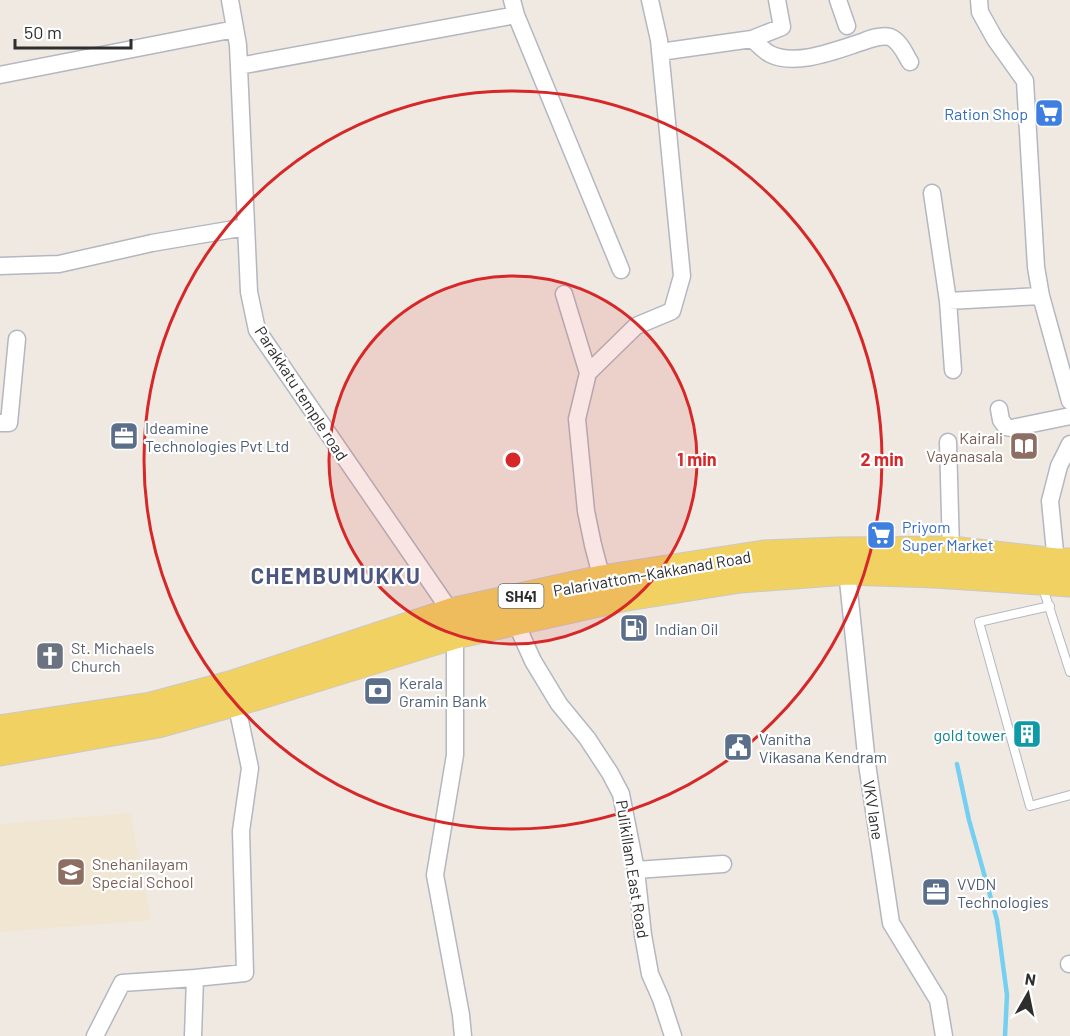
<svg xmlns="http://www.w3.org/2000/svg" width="1070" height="1036" font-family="Barlow,sans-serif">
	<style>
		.education { fill: #f0e6d1 }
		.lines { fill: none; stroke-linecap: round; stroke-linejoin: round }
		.stream { stroke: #75cff0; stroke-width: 4.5 }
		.service-casing { stroke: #b4b7c1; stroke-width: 10 }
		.minor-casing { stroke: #b4b7c1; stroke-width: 19 }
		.primary-casing { stroke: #c9c9c9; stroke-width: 29 }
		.service { stroke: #fff; stroke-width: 8 }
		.minor { stroke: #fff; stroke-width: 16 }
		.primary { stroke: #f2d163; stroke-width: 27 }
		.ring { fill: none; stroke: #d62828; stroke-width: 3 }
		.labels { text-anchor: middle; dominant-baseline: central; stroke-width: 4.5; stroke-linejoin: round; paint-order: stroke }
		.shield { fill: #fff; stroke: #6d6d6d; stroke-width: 1.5 }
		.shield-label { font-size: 15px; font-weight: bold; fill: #2e2e2e }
		.shop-label { font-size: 16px; fill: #366cbe; stroke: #fff; text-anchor: end }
		.street-label { font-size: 16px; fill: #2e2e2e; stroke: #fff }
		.service-label { font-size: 16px; fill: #4e5e75; stroke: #fff; text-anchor: start }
		.education-label { font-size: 16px; fill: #785e54; stroke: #fff; text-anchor: end }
		.worship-label { font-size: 16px; fill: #5b616d; stroke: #fff; text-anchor: start }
		.culture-label { font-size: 16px; fill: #0d838f; stroke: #fff; text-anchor: end }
		.district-label { font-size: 22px; font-weight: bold; letter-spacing: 1.5px; fill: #4d5680; stroke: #fff }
		.centre { fill: #d62828; stroke: #fff; stroke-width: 3 }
		.ring-label { font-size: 18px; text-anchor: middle; font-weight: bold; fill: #d62828; stroke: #fff; stroke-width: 4.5; stroke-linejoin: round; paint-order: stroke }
	</style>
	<rect width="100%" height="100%" fill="#efe9e1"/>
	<!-- education -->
	<path class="education" d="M130 813 151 920 0 932V824Z"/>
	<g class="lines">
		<!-- stream -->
		<path class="stream" d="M957 764 969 820 997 920 1007 995 1005 1036"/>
		<!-- service casing -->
		<g class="service-casing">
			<path id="service" d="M1042 585 1070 672
				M1050 606 979 622 1030 806 1070 795"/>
		</g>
		<!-- minor casing -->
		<g class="minor-casing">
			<path id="minor" d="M230 0 238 45 249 292 257 330 451 612
				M512 0 516 15 621 270
				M838 0 847 26
				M979 0 980 12 995 39 1025 81 1036 267 1041 296 1070 401
				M752 39C758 44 764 51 770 54 796 67 837 50 862 42 869 39 882 35 890 37 900 41 905 54 910 62
				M660 52 752 39 782 27 777 0
				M239 66 516 15
				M0 75 235 29
				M932 193 948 301 953 370
				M0 266 59 264 152 243 246 227
				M564 294 588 373
				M948 301 1041 296
				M999 409 1001 420 1006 427 1012 428 1070 416
				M0 423H9L17 339
				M948 442 951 550
				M1056 562 1050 501 1059 466 1070 444
				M847 571 867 764 891 923 938 1000 944 1036
				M602 579 593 545 586 511 577 419 588 373 636 326 672 311 682 276 659 40 650 0
				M515 621 533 661 559 704 587 738 610 773 621 794 636 870 643 935 650 974 661 999 673 1036
				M455 635V755L435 875 461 1015 463 1036
				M636 870 723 864
				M1069 964H1070
				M195 978 245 973 241 831 250 768 236 702
				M95 1036 122 983 195 978 193 1036"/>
		</g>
		<!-- primary casing -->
		<g class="primary-casing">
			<path id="primary" d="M0 729 151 706 233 684 451 612 602 579 764 554 837 551 951 550 1056 562H1070
				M0 752 158 724 258 696 455 635 621 598 740 579 847 571 935 574 1070 583"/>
		</g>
		<!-- service -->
		<use href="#service" class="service"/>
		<!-- minor -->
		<use href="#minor" class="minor"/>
		<!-- primary -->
		<use href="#primary" class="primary"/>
	</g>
	<!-- distance rings -->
	<circle cx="513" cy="460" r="184" fill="#d62828" fill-opacity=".12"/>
	<g class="ring">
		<circle cx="513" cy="460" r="184"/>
		<circle cx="513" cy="460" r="369"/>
	</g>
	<!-- icons -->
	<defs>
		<g id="supermarket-square" transform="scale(1.5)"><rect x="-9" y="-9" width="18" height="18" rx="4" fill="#3f7fe0" stroke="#fff"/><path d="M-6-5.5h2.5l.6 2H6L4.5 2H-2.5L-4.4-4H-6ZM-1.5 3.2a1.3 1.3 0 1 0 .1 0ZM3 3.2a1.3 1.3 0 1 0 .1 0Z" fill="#fff"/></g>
		<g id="office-square" transform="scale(1.5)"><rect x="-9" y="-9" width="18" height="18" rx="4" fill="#5c6f8a" stroke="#fff"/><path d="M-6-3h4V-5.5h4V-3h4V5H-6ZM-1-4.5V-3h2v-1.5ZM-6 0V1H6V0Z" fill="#fff"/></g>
		<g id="library-square" transform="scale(1.5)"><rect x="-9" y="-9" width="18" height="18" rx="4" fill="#8d6e63" stroke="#fff"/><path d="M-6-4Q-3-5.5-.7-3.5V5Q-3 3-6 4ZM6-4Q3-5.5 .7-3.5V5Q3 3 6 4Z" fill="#fff"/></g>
		<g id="fuel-square" transform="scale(1.5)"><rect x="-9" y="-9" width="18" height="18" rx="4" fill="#5c6f8a" stroke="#fff"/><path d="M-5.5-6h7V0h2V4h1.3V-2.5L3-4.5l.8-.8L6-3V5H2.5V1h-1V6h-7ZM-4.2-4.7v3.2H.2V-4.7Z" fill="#fff"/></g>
		<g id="church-square" transform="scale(1.5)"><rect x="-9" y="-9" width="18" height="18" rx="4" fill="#6b7280" stroke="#fff"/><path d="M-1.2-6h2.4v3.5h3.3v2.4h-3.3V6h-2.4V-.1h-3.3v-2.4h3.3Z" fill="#fff"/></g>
		<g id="bank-square" transform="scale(1.5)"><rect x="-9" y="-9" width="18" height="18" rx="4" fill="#5c6f8a" stroke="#fff"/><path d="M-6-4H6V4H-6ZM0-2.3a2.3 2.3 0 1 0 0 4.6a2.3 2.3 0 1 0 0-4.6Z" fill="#fff"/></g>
		<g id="building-square" transform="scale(1.5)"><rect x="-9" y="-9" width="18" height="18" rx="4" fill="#0f9aa8" stroke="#fff"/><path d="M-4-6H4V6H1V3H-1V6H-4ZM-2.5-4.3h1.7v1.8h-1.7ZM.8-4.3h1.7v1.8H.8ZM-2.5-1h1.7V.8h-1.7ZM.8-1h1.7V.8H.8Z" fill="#fff"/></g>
		<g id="civic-square" transform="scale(1.5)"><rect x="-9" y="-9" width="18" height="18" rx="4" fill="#5c6f8a" stroke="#fff"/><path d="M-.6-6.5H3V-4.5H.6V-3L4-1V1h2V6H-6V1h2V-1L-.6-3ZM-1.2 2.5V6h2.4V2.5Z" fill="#fff"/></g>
		<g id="school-square" transform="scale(1.5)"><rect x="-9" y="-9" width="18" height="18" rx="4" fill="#8d6e63" stroke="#fff"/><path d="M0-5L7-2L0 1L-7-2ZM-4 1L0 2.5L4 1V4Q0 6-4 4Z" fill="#fff"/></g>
	</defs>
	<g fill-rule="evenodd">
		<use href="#supermarket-square" x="1049" y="113"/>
		<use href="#office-square" x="124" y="436"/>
		<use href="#library-square" x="1024" y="446"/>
		<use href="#supermarket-square" x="881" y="535"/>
		<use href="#fuel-square" x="634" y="628"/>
		<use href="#church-square" x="50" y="656"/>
		<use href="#bank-square" x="378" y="691"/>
		<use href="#building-square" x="1027" y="734"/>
		<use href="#civic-square" x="738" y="747"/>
		<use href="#school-square" x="71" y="872"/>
		<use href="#office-square" x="936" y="892"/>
	</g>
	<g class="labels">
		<!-- shield labels -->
		<rect class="shield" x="498.5" y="584" width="45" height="24" rx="4.5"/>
		<g class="shield-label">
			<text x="521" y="596">SH41</text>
		</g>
		<!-- shop labels -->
		<g class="shop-label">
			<text x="1028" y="113">Ration Shop</text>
			<text x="902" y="526" text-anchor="start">Priyom<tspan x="902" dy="18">Super Market</tspan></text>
		</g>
		<!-- street labels -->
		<g class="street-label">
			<text transform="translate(302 393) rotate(57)">Parakkatu temple road</text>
			<text transform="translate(652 573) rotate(-10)">Palarivattom-Kakkanad Road</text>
			<text transform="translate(874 810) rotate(81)">VKV lane</text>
			<text transform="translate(633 869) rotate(81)">Pulikillam East Road</text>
		</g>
		<!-- service labels -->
		<g class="service-label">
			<text x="145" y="427">Ideamine<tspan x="145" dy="18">Technologies Pvt Ltd</tspan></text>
			<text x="655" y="628">Indian Oil</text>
			<text x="399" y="682">Kerala<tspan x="399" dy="18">Gramin Bank</tspan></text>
			<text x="759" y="738">Vanitha<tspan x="759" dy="18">Vikasana Kendram</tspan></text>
			<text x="957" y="883">VVDN<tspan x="957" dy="18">Technologies</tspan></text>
		</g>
		<!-- education labels -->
		<g class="education-label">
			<text x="1003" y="437">Kairali<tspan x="1003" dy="18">Vayanasala</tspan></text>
			<text x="92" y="863" text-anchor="start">Snehanilayam<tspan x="92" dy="18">Special School</tspan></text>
		</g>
		<!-- worship labels -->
		<g class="worship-label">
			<text x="71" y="647">St. Michaels<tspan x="71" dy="18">Church</tspan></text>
		</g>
		<!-- culture labels -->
		<g class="culture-label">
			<text x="1006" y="734">gold tower</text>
		</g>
		<!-- district labels -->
		<g class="district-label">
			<text x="336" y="575">CHEMBUMUKKU</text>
		</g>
	</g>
	<circle cx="513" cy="460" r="9" class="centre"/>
	<g class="ring-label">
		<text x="697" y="466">1 min</text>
		<text x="882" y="466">2 min</text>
	</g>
	<!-- north arrow -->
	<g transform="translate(1028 994) rotate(9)" stroke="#ffffff" stroke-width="4.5" paint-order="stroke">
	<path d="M0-4.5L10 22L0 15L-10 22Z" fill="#2e2e2e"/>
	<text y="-9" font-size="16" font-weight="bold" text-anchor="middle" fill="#2e2e2e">N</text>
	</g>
	<!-- scale -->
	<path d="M15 39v9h116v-9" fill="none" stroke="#2e2e2e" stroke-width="3"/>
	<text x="24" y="39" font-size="18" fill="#2e2e2e" stroke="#ffffff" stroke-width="4.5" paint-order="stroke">50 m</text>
</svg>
